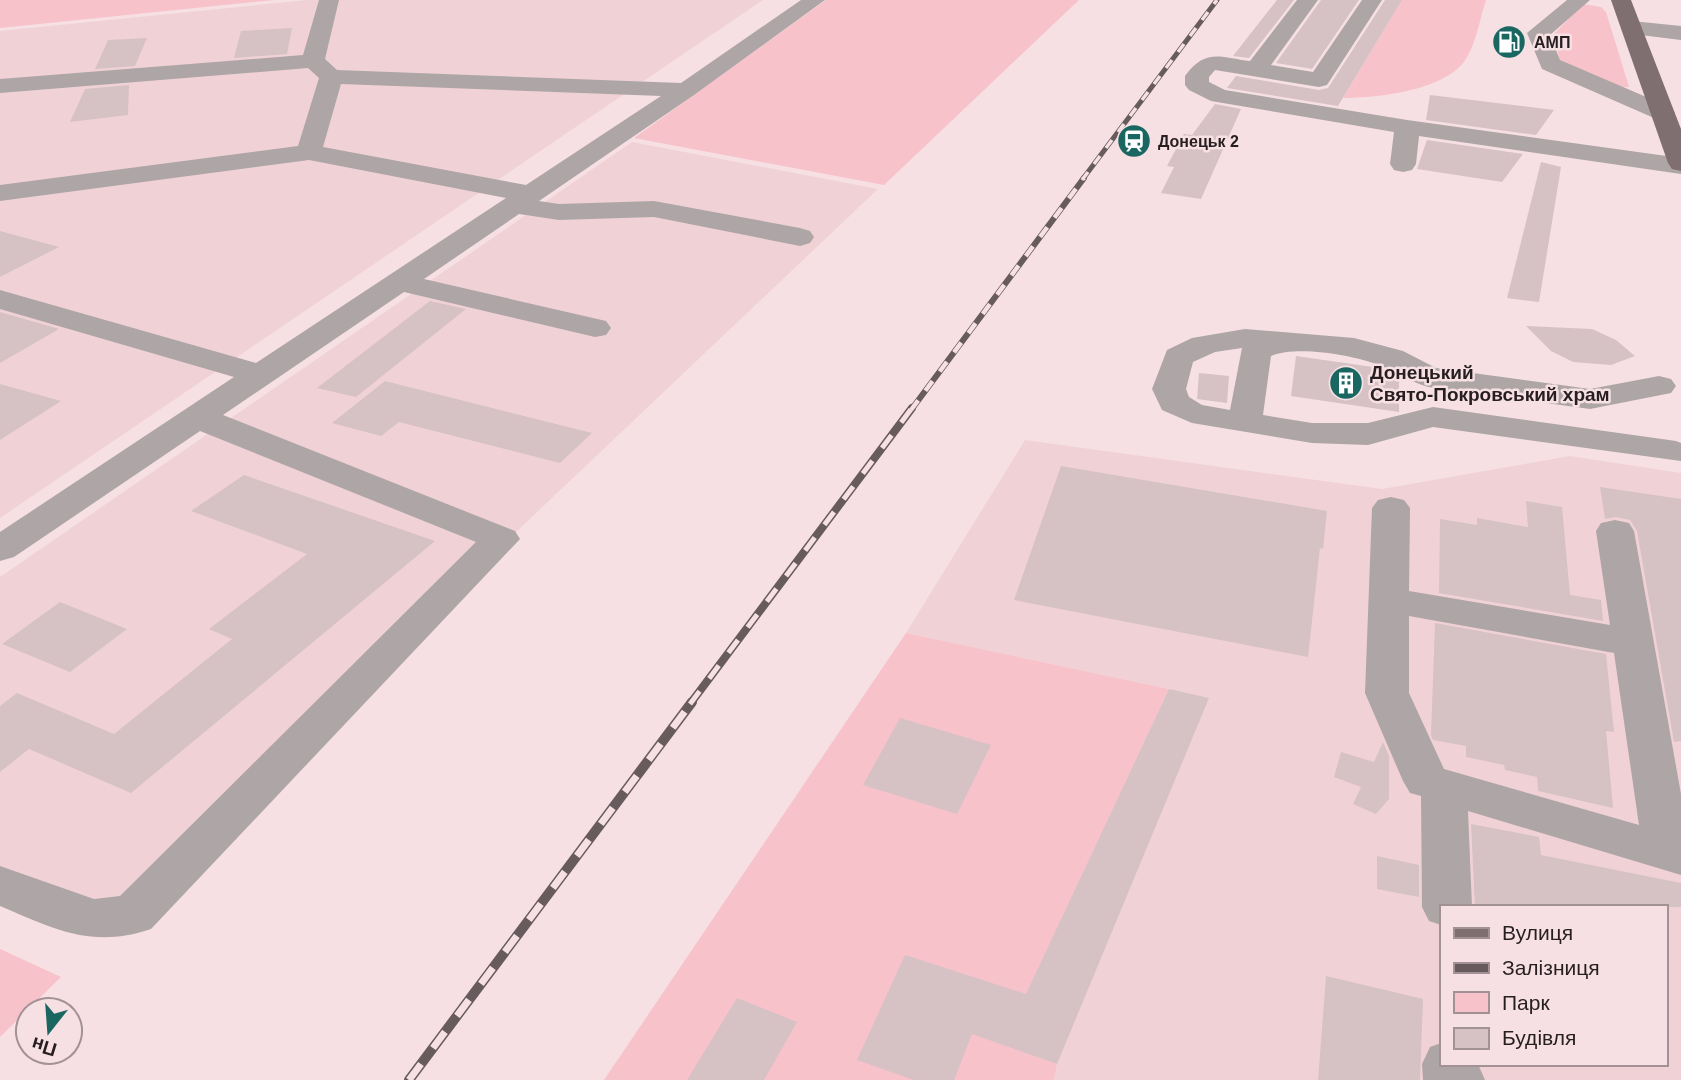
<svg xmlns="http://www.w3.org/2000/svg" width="1681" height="1080" font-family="Helvetica,sans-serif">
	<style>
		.built { fill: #f0d2d6; fill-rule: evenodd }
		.green { fill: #f7c2ca }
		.building { fill: #d6c1c4 }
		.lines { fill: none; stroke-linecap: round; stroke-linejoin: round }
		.minor { fill: #aea5a6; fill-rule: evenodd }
		.major { fill: #7f6f71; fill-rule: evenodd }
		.rail-far3-casing { stroke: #675b5d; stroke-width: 5 }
		.rail-far2-casing { stroke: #675b5d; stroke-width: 6 }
		.rail-far1-casing { stroke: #675b5d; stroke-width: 8 }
		.rail-casing { stroke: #675b5d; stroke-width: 10 }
		.rail-far3 { stroke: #f6e0e3; stroke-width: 3.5; stroke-dasharray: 10; stroke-linecap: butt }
		.rail-far2 { stroke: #f6e0e3; stroke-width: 4.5; stroke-dasharray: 12; stroke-linecap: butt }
		.rail-far1 { stroke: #f6e0e3; stroke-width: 5; stroke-dasharray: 16; stroke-linecap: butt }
		.rail { stroke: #f6e0e3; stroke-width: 7; stroke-dasharray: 20; stroke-linecap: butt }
		.labels { text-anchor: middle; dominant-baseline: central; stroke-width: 5; stroke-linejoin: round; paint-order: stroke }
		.far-poi-label { font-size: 16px; font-weight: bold; fill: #261e20; stroke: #f6e0e3; text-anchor: start }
		.poi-label { font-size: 19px; font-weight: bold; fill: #261e20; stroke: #f6e0e3; text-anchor: start }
	</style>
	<rect width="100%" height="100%" fill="#f6e0e3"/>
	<!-- built -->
	<path class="built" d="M307 0H763L0 518V31Z
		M632 142 878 189 95 931 0 893V577Z
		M1025 440 1382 489 1570 456 1681 473V1080H1054L1057 1064 1002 1045 1169 689 906 633ZM1441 907H1665V1064H1441Z"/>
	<!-- green -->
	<path class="green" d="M0 0H274L0 28Z
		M826 0H1079L884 185 634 138Z
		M1402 0H1486C1480 18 1477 40 1467 57 1449 90 1378 98 1343 98Z
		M1583 4 1601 7 1606 12 1629 87H1619L1561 64 1553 35Z
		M906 633 1169 689 1003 1044 1057 1064 1054 1080H604Z
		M0 949 61 977 0 1037Z"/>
	<!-- building -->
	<path class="building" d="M1277 0H1294L1249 58 1233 56Z
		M1321 0H1359L1312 69 1276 63Z
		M1385 0H1402L1338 106 1227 88 1236 76 1319 90 1328 88Z
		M292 28 287 54 234 58 241 31Z
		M147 38 135 66 95 69 108 40Z
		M129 85 128 115 70 122 85 89Z
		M1430 95 1554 110 1536 135 1426 120Z
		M1215 104 1241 109 1201 199 1161 193 1174 167 1167 166 1184 134 1192 135Z
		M1427 140 1523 154 1502 182 1417 169Z
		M1541 162 1561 167 1539 302 1507 298Z
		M0 231 59 247 0 277Z
		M430 301 466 309 356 397 317 388Z
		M0 312 59 329 0 363Z
		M1526 326 1592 329 1616 340 1635 356 1611 365 1573 362 1551 351Z
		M1296 356 1380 368 1399 377V412L1291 396Z
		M1199 373 1229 376 1227 403 1197 399Z
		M385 381 592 433 560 463 399 422 381 436 332 423Z
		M0 384 61 401 0 440Z
		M1061 466 1327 511 1323 549 1320 548 1308 657 1014 600Z
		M244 475 435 541 131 793 29 749 0 772V706L17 693 114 734 232 639 209 629 307 554 191 511Z
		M1600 487 1681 499V741L1674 742 1637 531 1630 520 1616 517 1605 519Z
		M1526 501 1562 507 1570 595 1601 600 1603 621 1439 593 1440 519 1477 525V518L1528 527Z
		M60 602 127 629 70 672 2 644Z
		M1435 623 1606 654 1614 732 1606 731 1613 808 1538 791 1537 777 1505 770 1504 765 1466 757V746L1433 740 1431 735Z
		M1169 689 1209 698 1057 1064 972 1034 954 1080H914L857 1060 905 955 1026 994Z
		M900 718 991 745 957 814 863 785Z
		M1383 742 1389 756V799L1376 814 1353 804 1361 787 1334 777 1341 752 1374 762Z
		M1471 824 1539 837 1541 855 1681 883V907H1475Z
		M1377 856 1419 865V897L1377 889Z
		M1326 976 1423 999 1420 1080H1318Z
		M737 998 797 1022 764 1080H687Z"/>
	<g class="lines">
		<!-- minor -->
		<path class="minor" d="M319 0H339L325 59 337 70 681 83 801 0H825L694 95 539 201 559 204 654 201 800 228 810 231 814 237 810 243 800 246 654 217 559 220 519 214 424 279 606 321 611 328 606 335 595 337 404 292 223 415 515 531 520 539 151 929C92 949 54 929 0 906V866L94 899 120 896 476 542 200 431 14 557 0 561V532L234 377 0 309V290L256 363 506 198 309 160 0 201V185L298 146 319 78 308 68 0 93V79L303 55ZM341 84 661 96 526 185 323 147Z
			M1297 0H1318L1271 65 1313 72 1362 0H1382L1327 85 1319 87 1215 70 1209 77V82L1225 90 1407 120 1681 158V174L1419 136 1416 164 1412 170 1403 172 1394 170 1390 164 1394 132 1211 101 1189 90 1185 85V76C1205 48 1220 57 1250 61Z
			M1567 0H1590L1550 35 1560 60 1672 108 1675 113 1672 118 1663 120 1654 118 1542 69 1527 33Z
			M1632 21 1681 26V40L1624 33 1621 28 1624 23Z
			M1245 329 1354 338 1403 351 1436 368 1590 389 1659 376 1671 379 1676 386 1671 393 1590 409 1428 387C1410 382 1396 371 1379 365 1353 355 1297 345 1271 356L1263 415 1312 423H1368L1433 407 1676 441 1681 443V461L1433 427 1368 445 1312 443 1192 423 1162 410 1152 389 1167 350 1192 338ZM1242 348 1230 410 1202 405 1189 397 1186 389 1193 362 1215 352Z
			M1391 497 1404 500 1410 508 1409 591 1610 625 1596 531 1601 523 1615 520 1629 523 1634 531 1681 794V875L1468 811 1472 907H1441V925L1429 921 1422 907 1421 796 1410 793 1403 781 1365 693 1372 508 1378 500ZM1409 616 1614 653 1639 825 1444 769 1409 693Z
			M1441 1043V1064H1478L1485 1080H1423L1422 1064 1430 1047Z"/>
		<!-- major -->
		<path class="major" d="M1611 0H1631L1681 129V171L1672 169 1668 163Z"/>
		<!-- rail-far3 casing -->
		<g class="rail-far3-casing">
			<path id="rail-far3" d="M1082 180 1217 0"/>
		</g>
		<!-- rail-far2 casing -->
		<g class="rail-far2-casing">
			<path id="rail-far2" d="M911 410 1084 178"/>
		</g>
		<!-- rail-far1 casing -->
		<g class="rail-far1-casing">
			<path id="rail-far1" d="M690 704 912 408"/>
		</g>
		<!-- rail casing -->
		<g class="rail-casing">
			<path id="rail" d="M409 1080 692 702"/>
		</g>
		<!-- rail-far3 -->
		<use href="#rail-far3" class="rail-far3"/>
		<!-- rail-far2 -->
		<use href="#rail-far2" class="rail-far2"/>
		<!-- rail-far1 -->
		<use href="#rail-far1" class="rail-far1"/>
		<!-- rail -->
		<use href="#rail" class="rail"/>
	</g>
	<!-- icons -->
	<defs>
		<g id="fuel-disc" transform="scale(1.75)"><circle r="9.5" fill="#1a6661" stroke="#f6e0e3"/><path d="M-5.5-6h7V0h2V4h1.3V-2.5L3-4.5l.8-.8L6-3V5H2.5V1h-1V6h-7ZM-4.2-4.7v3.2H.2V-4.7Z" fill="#fff"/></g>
		<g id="station-disc" transform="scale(1.75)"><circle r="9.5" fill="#1a6661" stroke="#f6e0e3"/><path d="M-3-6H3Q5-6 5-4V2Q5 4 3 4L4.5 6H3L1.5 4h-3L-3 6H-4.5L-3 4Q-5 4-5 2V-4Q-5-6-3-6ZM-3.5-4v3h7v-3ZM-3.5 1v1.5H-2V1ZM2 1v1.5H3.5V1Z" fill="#fff"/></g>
		<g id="building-disc" transform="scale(1.75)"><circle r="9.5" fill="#1a6661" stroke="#f6e0e3"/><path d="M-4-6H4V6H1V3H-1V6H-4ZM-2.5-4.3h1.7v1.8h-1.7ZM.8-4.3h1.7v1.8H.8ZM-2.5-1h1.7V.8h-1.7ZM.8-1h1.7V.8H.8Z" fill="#fff"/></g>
	</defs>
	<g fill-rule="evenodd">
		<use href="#fuel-disc" x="1509" y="42"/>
		<use href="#station-disc" x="1134" y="141"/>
		<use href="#building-disc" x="1346" y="383"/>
	</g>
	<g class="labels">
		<!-- far-poi labels -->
		<g class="far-poi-label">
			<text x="1534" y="42">АМП</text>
			<text x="1158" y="141">Донецьк 2</text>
		</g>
		<!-- poi labels -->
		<g class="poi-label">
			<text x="1370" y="372">Донецький<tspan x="1370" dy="22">Свято-Покровський храм</tspan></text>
		</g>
	</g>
	<!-- legend -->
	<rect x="1440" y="905" width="228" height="161" fill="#f6e0e3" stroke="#a39295" stroke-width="2"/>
	<rect x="1454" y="928" width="35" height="10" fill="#7f6f71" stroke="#a39295" stroke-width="2"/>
	<text x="1502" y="940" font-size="21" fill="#261e20">Вулиця</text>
	<rect x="1454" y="963" width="35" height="10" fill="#675b5d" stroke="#a39295" stroke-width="2"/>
	<text x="1502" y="975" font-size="21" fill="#261e20">Залізниця</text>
	<rect x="1454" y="992" width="35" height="21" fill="#f7c2ca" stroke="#a39295" stroke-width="2"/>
	<text x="1502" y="1010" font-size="21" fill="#261e20">Парк</text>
	<rect x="1454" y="1028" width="35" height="21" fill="#d6c1c4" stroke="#a39295" stroke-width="2"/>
	<text x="1502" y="1045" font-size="21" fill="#261e20">Будівля</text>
	<!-- north arrow -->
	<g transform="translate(49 1031) rotate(197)"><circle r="33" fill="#f6e0e3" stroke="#a39295" stroke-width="2"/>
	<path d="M0-5L12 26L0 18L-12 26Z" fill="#1a6661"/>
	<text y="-10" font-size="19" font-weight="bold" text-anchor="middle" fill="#261e20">Пн</text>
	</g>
</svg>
